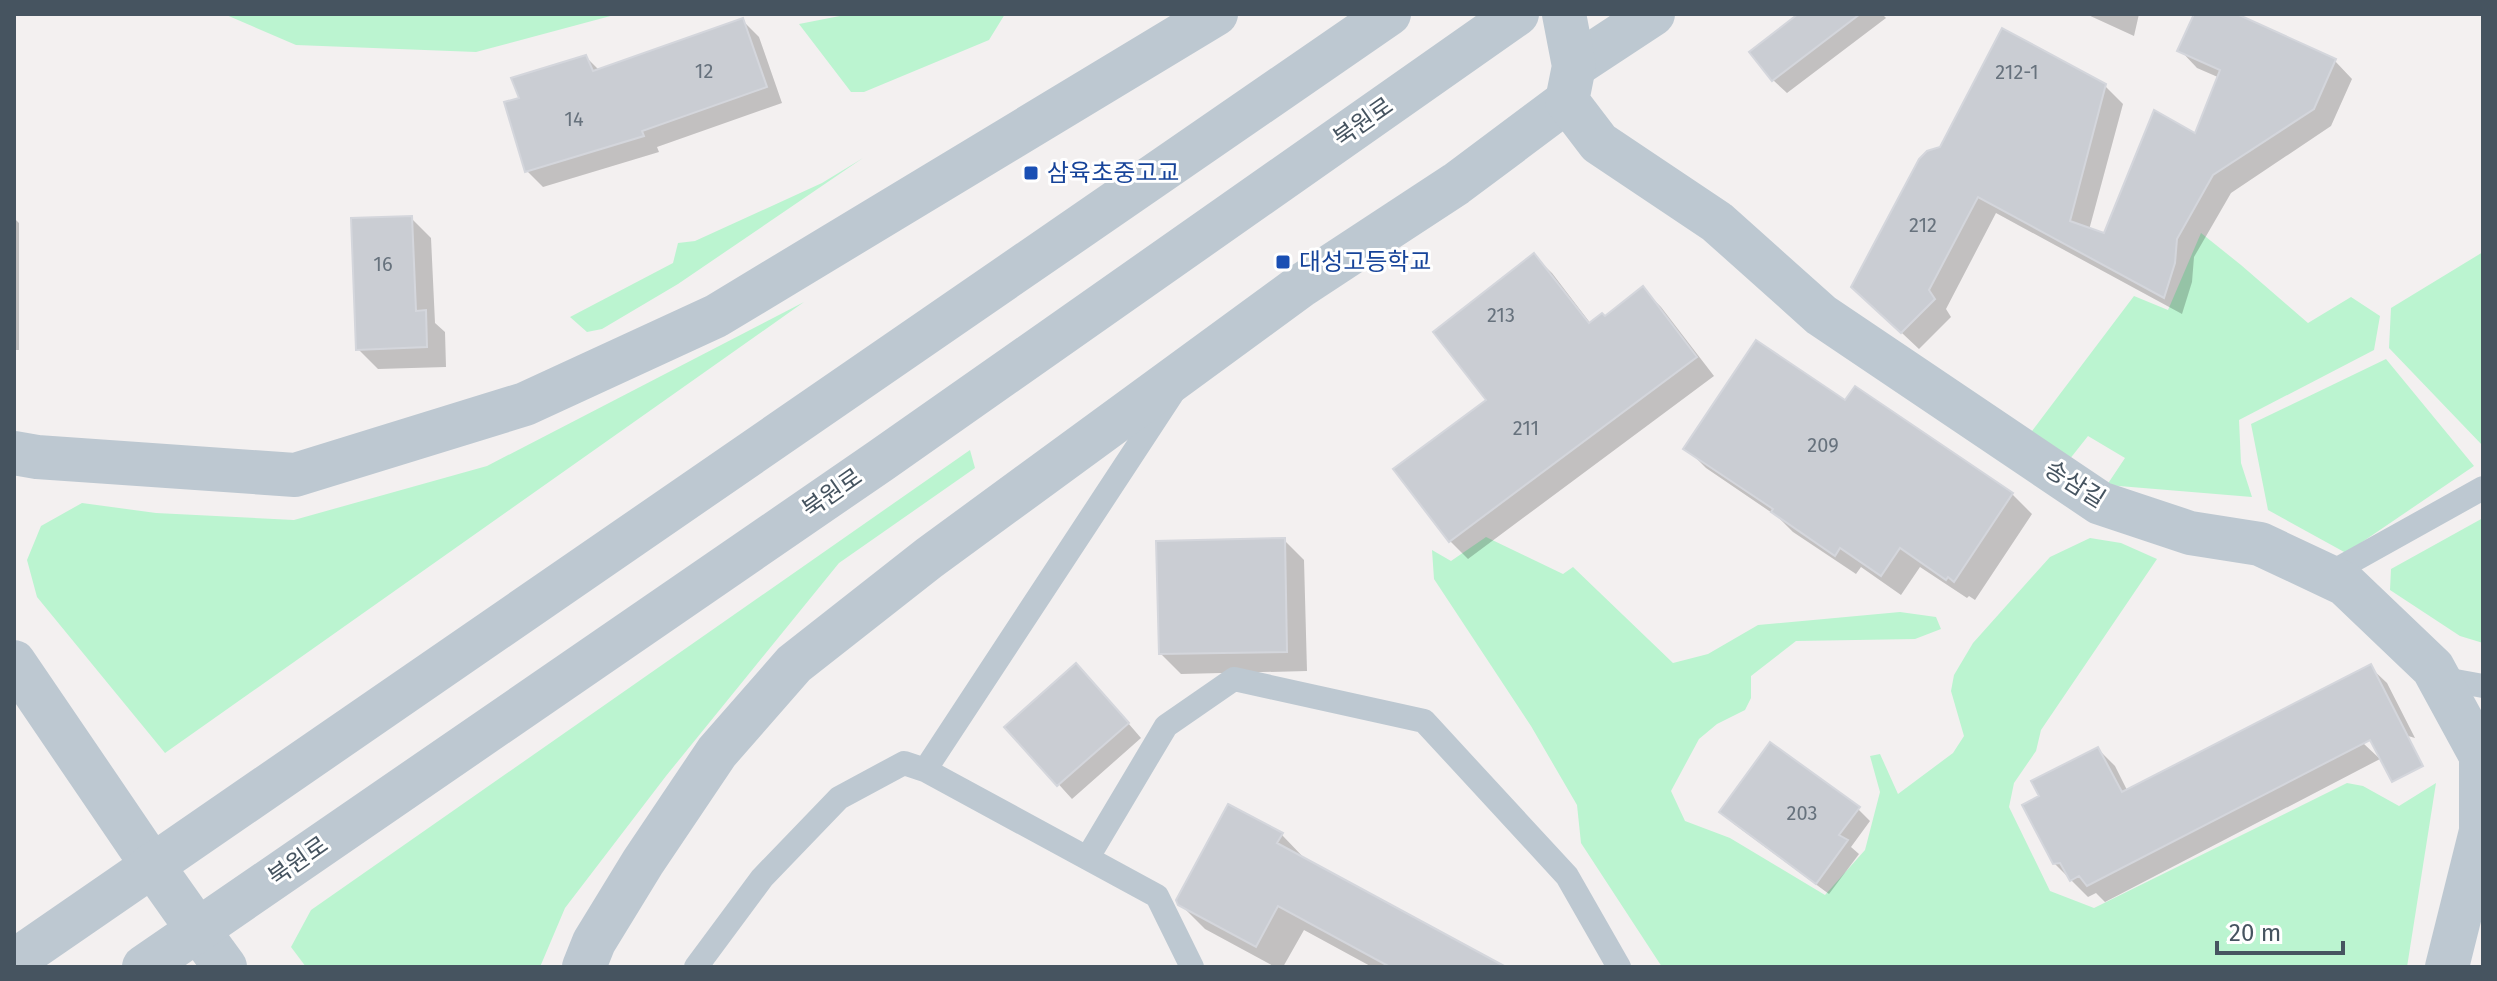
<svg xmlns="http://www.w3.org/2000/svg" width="2497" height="981" font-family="'Fira Sans','Noto Sans KR',sans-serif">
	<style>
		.green { fill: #bbf4d0 }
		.shadow { fill: #0003 }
		.building { fill: #cacdd3; stroke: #d4d6dc; stroke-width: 2 }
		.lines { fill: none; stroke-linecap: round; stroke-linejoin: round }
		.service { stroke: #bdc8d1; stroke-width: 24 }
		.minor { stroke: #bdc8d1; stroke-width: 44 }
		.tertiary { stroke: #bdc8d1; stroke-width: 44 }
		.transit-dot { fill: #1a4fb4; stroke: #fff; stroke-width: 3 }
		.labels { text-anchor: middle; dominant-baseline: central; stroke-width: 6; stroke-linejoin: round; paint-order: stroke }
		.number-label { font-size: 20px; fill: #67727d }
		.street-label { font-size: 24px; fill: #465460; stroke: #fff }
		.transit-label { font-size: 24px; fill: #164399; stroke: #fff; text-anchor: start }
	</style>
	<rect width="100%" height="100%" fill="#f3f0f0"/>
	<!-- green -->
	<path class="green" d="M224 14H618L476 52 296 45Z
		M850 14H1005L989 40 864 92H851L799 24Z
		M863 158 678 284 602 329 587 332 570 317 673 263 678 243 695 241 822 183Z
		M2201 233 2241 265 2308 323 2351 297 2380 316 2374 350 2239 420 2241 463 2252 497 2107 485 2125 458 2088 436 2069 460 2029 435 2134 296 2168 310Z
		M2483 252V446L2389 348 2391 308Z
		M804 302 165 753 37 597 27 560 41 526 82 503 156 513 294 520 487 466Z
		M2386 359 2474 466 2346 553 2268 510 2251 424Z
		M970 450 975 468 839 563 666 776 565 908 540 967H306L291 947 311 910Z
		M2483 518V643L2460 636 2390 590 2391 569Z
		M1486 537 1563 574 1573 567 1673 663 1708 654 1758 625 1900 612 1936 617 1941 629 1915 639 1796 641 1751 676V698L1745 710 1717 724 1699 739 1671 791 1685 821 1730 838 1825 895 1865 850 1880 792 1870 756 1880 754 1898 794 1953 753 1964 736 1951 691 1954 675 1973 643 2050 557 2090 538 2121 543 2157 559 2041 730 2036 751 2014 783 2009 807 2050 891 2094 908 2347 783 2363 786 2399 806 2436 783 2407 967H1662L1581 843 1577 805 1531 726 1434 579 1432 550 1451 561Z"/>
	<!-- shadow -->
	<path class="shadow" d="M1801 14H1882L1886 18 1787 93 1773 80Z
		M2086 14H2139L2134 36Z
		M2196 14H2232L2335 61 2352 79 2331 126 2231 193 2194 257 2192 282 2182 314 1996 213 1946 309 1951 317 1919 349 1853 287 2105 86 2123 104 2089 230 2105 235 2196 136 2220 78 2197 68 2180 50Z
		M743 21 759 37 782 103 657 147 659 152 543 187 527 171 522 99 586 57 599 70Z
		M14 218 19 223V350H14Z
		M411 218 431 238 435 323 445 332 446 367 378 369 358 349Z
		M1534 256 1552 273 1591 324 1605 318 1643 289 1661 307 1714 376 1468 559 1450 541 1489 400Z
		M1845 403 2012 494 2032 514 1975 600 1969 596 1967 598 1920 567 1901 595 1861 567 1856 574 1793 532 1778 517 1706 468 1686 448Z
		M1284 540 1304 560 1307 671 1181 674 1161 654Z
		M2370 667 2387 683 2415 738 2339 716 2334 727 2364 744 2380 759 2105 902 2096 893 2088 897 2054 863 2042 797 2098 749 2115 766 2128 792Z
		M1090 679 1141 738 1072 799 1007 727Z
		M1858 809 1870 821 1851 847 1859 854 1829 894 1734 824 1722 812Z
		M1282 835 1306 860 1502 967H1372L1304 930 1283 967H1275L1205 929 1180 904Z"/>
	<!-- building -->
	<path class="building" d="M1798 14H1860L1772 81 1749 52Z
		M2194 14H2237L2336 59 2314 109 2213 175 2177 239 2175 263 2164 298 1978 197 1929 290 1935 299 1901 333 1851 287 1919 159 1927 151 1940 147 2002 28 2106 84 2070 221 2104 233 2154 110 2195 133 2220 70 2177 51Z
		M743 18 767 87 642 131 644 136 525 172 504 102 519 98 511 78 586 55 593 71Z
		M412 216 416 311 426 310 427 347 356 350 351 218Z
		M1534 253 1589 323 1602 313 1605 316 1643 286 1697 357 1449 542 1393 469 1486 400 1433 332Z
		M1756 340 1845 400 1855 386 2013 493 1954 582 1948 577 1946 580 1900 548 1881 576 1840 548 1835 556 1771 512 1773 509 1683 449Z
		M1285 538 1287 652 1159 654 1156 541Z
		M1076 663 1129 723 1057 786 1004 727Z
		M2371 664 2423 766 2392 782 2370 740 2087 886 2079 876 2070 881 2060 863 2053 864 2022 805 2039 796 2031 781 2098 747 2122 792Z
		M1770 742 1860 807 1839 835 1848 840 1816 884 1719 812Z
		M1228 804 1283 833 1277 843 1506 967H1390L1278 906 1256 947 1178 905 1176 900Z"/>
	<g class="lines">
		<!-- service -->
		<path class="service" d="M2327 575 2483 488
			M2439 678 2483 686
			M925 770 1172 394
			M1088 857 1166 726 1234 679 1424 721 1567 876 1619 967
			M696 967 762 878 839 798 904 763 925 770 1157 896 1192 967"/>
		<!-- minor -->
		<path class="minor" d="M1574 66 1653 14
			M14 453 37 457 295 475 525 404 716 316 1216 14
			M14 662 152 865
			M198 930 225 967
			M584 967 594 942 643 862 717 752 794 664 929 558 1302 285 1456 184 1567 101"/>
		<!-- tertiary -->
		<path class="tertiary" d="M1564 14 1574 66 1567 101 1599 143 1717 222 1821 315 2100 503 2190 533 2260 544 2345 584 2433 668 2481 756V831L2447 967
			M152 865 198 930
			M14 961 1389 14
			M144 967 880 461 1517 14"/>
	</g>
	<!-- markers -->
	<g class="transit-dot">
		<rect x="1023" y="165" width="16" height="16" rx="4"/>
		<rect x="1275" y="254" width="16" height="16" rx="4"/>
	</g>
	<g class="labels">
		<!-- number labels -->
		<g class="number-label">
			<text x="704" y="71">12</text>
			<text x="2017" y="72">212-1</text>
			<text x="574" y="119">14</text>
			<text x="1923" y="225">212</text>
			<text x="383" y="264">16</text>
			<text x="1501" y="315">213</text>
			<text x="1526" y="428">211</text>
			<text x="1823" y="445">209</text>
			<text x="1802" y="813">203</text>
		</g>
		<!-- street labels -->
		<g class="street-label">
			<text transform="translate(1363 122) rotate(-35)">북원로</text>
			<text transform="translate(2075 484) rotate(32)">송삼길</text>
			<text transform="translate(832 493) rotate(-35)">북원로</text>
			<text transform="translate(298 861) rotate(-35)">북원로</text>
		</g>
		<!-- transit labels -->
		<g class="transit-label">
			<text x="1047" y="173">삼육초중고교</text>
			<text x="1299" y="262">대성고등학교</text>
		</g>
	</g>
	<!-- border -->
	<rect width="2497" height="981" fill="none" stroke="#465460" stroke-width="32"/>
	<!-- scale -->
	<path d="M2217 941v12h126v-12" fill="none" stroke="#465460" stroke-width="4"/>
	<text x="2229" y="941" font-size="24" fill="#465460" stroke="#ffffff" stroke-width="6" paint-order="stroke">20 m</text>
</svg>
